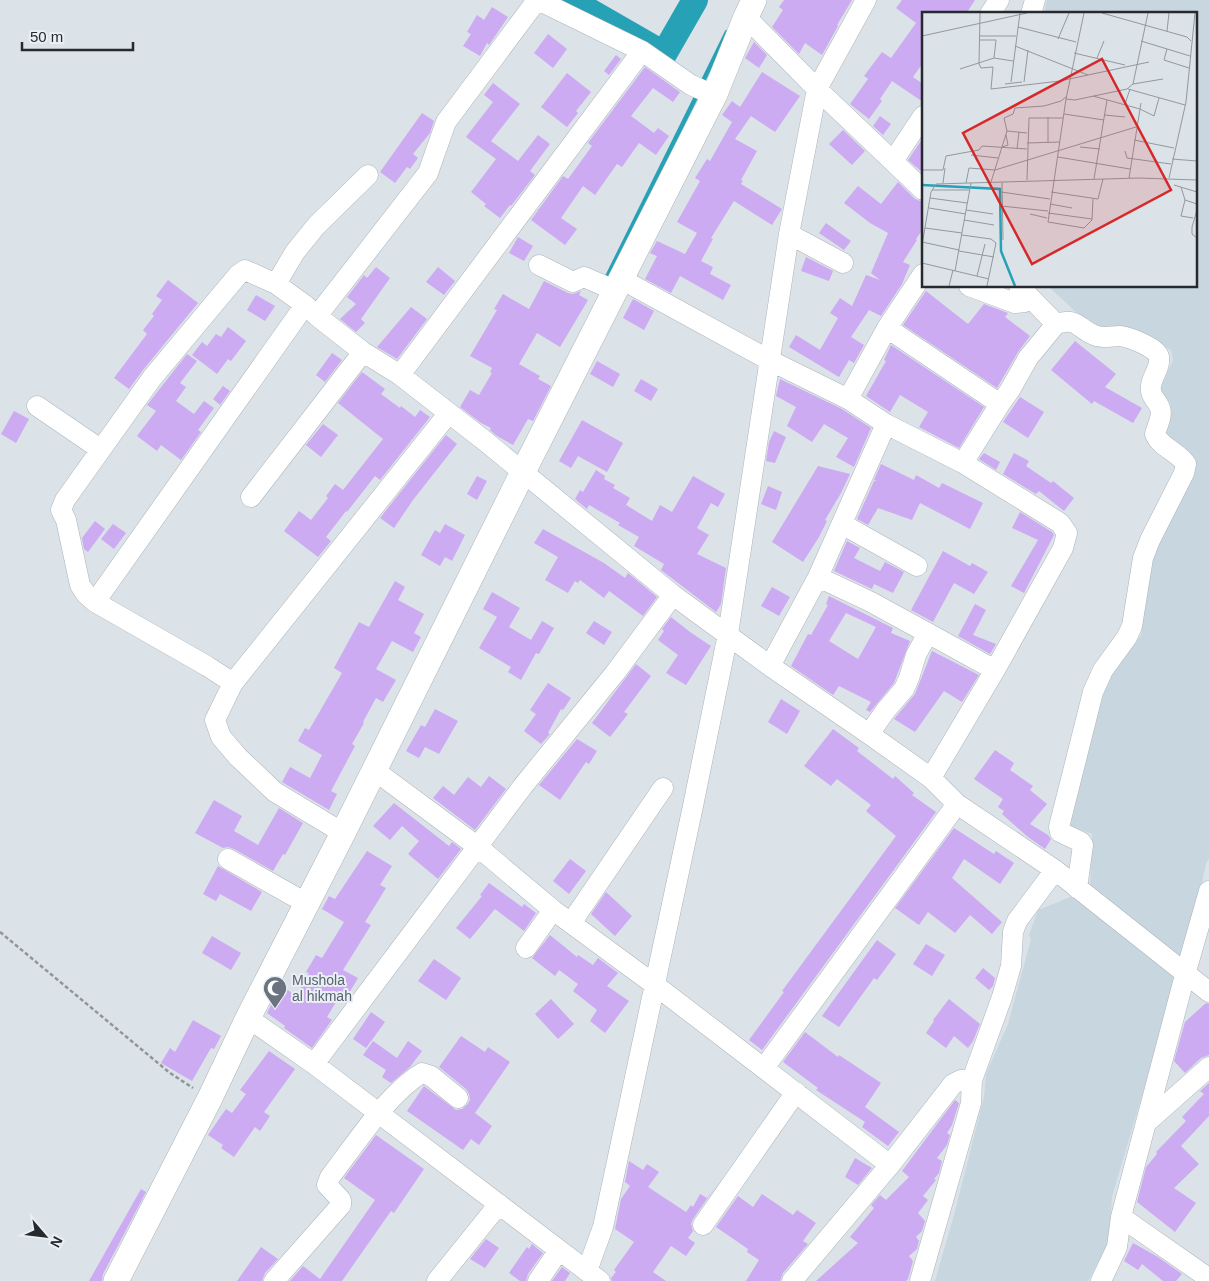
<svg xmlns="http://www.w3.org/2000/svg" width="1209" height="1281" font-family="Arial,sans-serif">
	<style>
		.built { fill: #c8d6df }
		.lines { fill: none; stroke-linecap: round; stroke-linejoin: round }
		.stream { stroke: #26a1b5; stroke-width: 4.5 }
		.river { stroke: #26a1b5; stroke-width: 26 }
		.building { fill: #cdabf2; fill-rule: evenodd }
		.minor-casing { stroke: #adb4ba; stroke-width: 21 }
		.major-casing { stroke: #adb4ba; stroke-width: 26 }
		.path { stroke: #90959a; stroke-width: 2.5; stroke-dasharray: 4 2.5; stroke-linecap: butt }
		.minor { stroke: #fff; stroke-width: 20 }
		.major { stroke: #fff; stroke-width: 25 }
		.labels { text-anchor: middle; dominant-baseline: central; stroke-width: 4; stroke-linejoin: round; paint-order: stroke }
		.worship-label { font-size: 14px; fill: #5b616d; stroke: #e8eff5; text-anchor: start }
		.inset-river { fill: none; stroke: #26a1b5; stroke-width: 2.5 }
		.inset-road { fill: none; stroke: #93989d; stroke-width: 1 }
		.view { fill: #d62828; fill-opacity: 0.15; stroke: #d62828; stroke-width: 2.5 }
		.inset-edge { fill: none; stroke: #272a2c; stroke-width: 2.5 }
	</style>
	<rect width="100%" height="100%" fill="#dbe2e8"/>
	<!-- built -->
	<path class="built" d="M1047 0H1209V858L1206 864 1194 919 1112 1197 1109 1242 1088 1281H935L954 1215 984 1097 986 1074 1008 1024 1031 939 1029 935 1038 910 1090 889 1092 834 1068 825V820L1107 681 1141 635 1154 545 1194 459 1188 451 1170 443 1164 436 1171 404 1159 391 1173 360 1171 350 1145 337 1093 328 1048 286H1195V14H1044Z"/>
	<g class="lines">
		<!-- stream -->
		<path class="stream" d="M702 83 727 32
			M605 281 698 93"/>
		<!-- river -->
		<path class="river" d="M570 0 664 54 695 0"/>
	</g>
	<!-- building -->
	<path class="building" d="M784 0H852L837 25 838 26 822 55 805 43 799 54 772 27 783 10 779 7Z
		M902 0H975L966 14H923V63L913 77 923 84V102L892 81 880 99 882 101 869 119 850 104 868 79 864 76 882 52 891 58 916 23 896 8Z
		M492 7 508 17 489 45 487 43 480 56 463 46 471 34 467 32 477 15 484 20Z
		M548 34 567 49 553 68 534 53Z
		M754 42 767 55 759 68 745 58Z
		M616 55 621 59 609 75 604 71Z
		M645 67 680 92 673 102 653 88 631 116 654 133 658 128 669 136 656 155 639 143 622 167 617 164 595 195 583 186 561 218 577 229 565 245 531 220 563 176 568 179 592 146 588 143Z
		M762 72 800 96 775 132 751 116 735 139 757 151 741 180 743 181 741 184 782 209 772 225 734 201 711 238 713 239 701 261 713 267 710 274 731 285 723 300 680 276 671 293 645 279 657 256 650 253 657 241 685 254 697 233 677 222 700 181 695 178 707 159 710 161 732 122 722 115 732 101 740 107Z
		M567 73 591 92 576 111 578 113 567 127 541 107Z
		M493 83 520 104 491 141 518 161 538 135 550 144 530 171 535 175 511 206 510 205 500 218 484 206 486 204 471 192 496 159 466 137 493 102 484 95Z
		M422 113 434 121 430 133 413 154 418 158 410 169 407 167 395 183 380 172Z
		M880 116 891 124 883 135 873 126Z
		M843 130 865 151 852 165 829 144Z
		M923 138V173L908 160Z
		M898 182 915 199 923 202V229L916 239 917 240 903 262 910 265 902 284 881 316 869 310 851 337 864 345 854 363 849 360 839 377 789 347 796 335 820 350 838 318 830 313 840 298 852 306 866 275 880 280 871 273 888 233 870 223 844 203 858 186 881 204Z
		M826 223 851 241 844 250 819 233Z
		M518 237 533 246 524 261 509 253Z
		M806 257 833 271 829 281 801 271Z
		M376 267 390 278 361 319 365 323 356 332 340 319 356 304 347 297 364 275 367 278Z
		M438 267 455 281 444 295 426 282Z
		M168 280 198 303 143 370 129 389 114 378 147 334 143 330 154 316 152 314 162 300 156 296Z
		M544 281 568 293 573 294 581 291 579 295 588 300 560 347 537 333 519 364 540 376 538 379 551 386 533 421 528 419 513 445 497 436 490 430 491 428 481 423 460 407 470 390 479 395 492 373 490 372 492 368 470 356 497 310 494 309 503 294 529 309Z
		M926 291 968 324 984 304 1008 313 1005 317 1030 336 1018 352 997 388 903 325Z
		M256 295 275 306 265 321 247 310Z
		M633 299 654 311 644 330 623 318Z
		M411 307 427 319 397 359 377 347Z
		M228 327 246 341 231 361 228 359 217 374 192 355 202 342 207 346 216 334 221 337Z
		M1075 341 1116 374 1105 387 1142 408 1133 423 1094 401 1092 404 1051 370Z
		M891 345 984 407 959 448 919 427 928 412 900 395 890 412 866 396 886 361 884 360Z
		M332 353 342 360 325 382 316 375Z
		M187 354 197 361 180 383 186 387 176 401 194 414 204 401 214 408 198 430 201 432 181 460 161 445 157 451 137 436 156 411 147 405Z
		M597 361 620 374 613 387 590 374Z
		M362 372 385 389 381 394 400 408 401 406 415 417 420 410 430 417 380 480 375 476 347 512 346 511 326 537 331 541 318 557 284 531 299 511 311 520 328 498 326 496 335 484 343 490 383 439 338 403Z
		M641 379 658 389 651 401 634 391Z
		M780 379 842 409 871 428 854 467 836 457 848 438 824 424 812 442 787 426 796 407 776 396Z
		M223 386 230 391 220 405 213 399Z
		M1020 397 1044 412 1028 438 1003 422Z
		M14 411 29 419 16 443 1 434Z
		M582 420 623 443 607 472 578 456 571 468 559 461Z
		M323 424 338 435 321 457 306 445Z
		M774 431 786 437 775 463 766 461 769 442Z
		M446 435 457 444 413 500 394 528 380 518Z
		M984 453 1000 462 996 470 979 459Z
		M1014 453 1029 461 1026 466 1051 483 1053 481 1074 498 1064 511 1039 491 1036 494 1003 474Z
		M881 464 914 480 916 475 939 488 942 483 983 503 970 529 920 503 912 520 878 508 868 525 857 519 874 481H877L874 480Z
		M818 466 850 474 841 493 825 520 827 521 819 537 803 562 772 542Z
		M596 470 605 476 604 479 615 485 613 488 630 498 626 505 652 521 660 505 672 512 693 476 725 494 718 507 711 503 697 528 709 535 697 554 726 568 721 604 716 612 661 570 664 564 634 546 639 537 618 525 620 523 589 505 587 509 575 499 580 490 583 492Z
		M477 476 487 481 477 500 467 494Z
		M768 486 782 492 776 510 761 504Z
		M1020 512 1052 532 1054 535 1024 593 1011 586 1038 540 1012 528Z
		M95 521 105 529 88 552 84 549 82 538Z
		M113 524 126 533 114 549 101 539Z
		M445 524 465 535 452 561 445 557 440 566 421 555 435 530 440 533Z
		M543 529 604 563 625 578 628 573 657 597 643 616 609 591 604 598 580 580 578 583 575 581 568 593 545 580 558 557 534 543Z
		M847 541 860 548 854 558 880 571 885 562 904 572 893 593 874 584 872 589 834 571Z
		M943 551 970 566 972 563 988 572 974 594 954 583 933 622 911 610Z
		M395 581 405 587 398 600 424 614 414 633 421 637 413 652 392 641 376 669 396 680 383 702 376 698 363 722 364 723 352 744 355 746 331 791 337 794 329 810 282 782 290 767 310 778 322 755 298 741 305 728 309 730 342 673 334 668 359 622 369 627Z
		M772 587 790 597 779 616 761 606Z
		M492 592 520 608 509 627 531 640 542 621 554 628 539 654 536 653 521 680 508 672 511 667 479 648 497 617 483 609Z
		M829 596 893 628 891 633 910 641 894 683 870 712 866 710 871 702 839 686 833 695 791 666 808 634 811 635 828 605 826 604ZM846 613 876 627 858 659 829 641Z
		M975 604 986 610 973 635 996 644 990 654 958 636Z
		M671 617 690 632 711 646 686 685 666 673 678 655 658 640 664 631 662 629Z
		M594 621 612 632 604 645 586 633Z
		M932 651 979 675 962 702 944 691 915 732 894 719 915 694Z
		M636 664 651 676 624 712 628 714 610 737 592 723Z
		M548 683 571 698 563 710 561 709 548 733 550 734 541 744 524 731 536 714 530 710Z
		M781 699 800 711 787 734 768 722Z
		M435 709 458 721 439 754 425 747 419 758 406 751 421 725 425 727Z
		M833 729 859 748 857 751 893 779 895 776 914 793 912 795 936 812 762 1050 749 1040 784 992 782 991 896 836 866 811 871 805 837 779 831 786 804 766Z
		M577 739 597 751 589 764 586 762 560 800 539 785Z
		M995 750 1014 763 1010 770 1033 786 1030 790 1047 804 1030 824 1048 835 1051 839 1045 849 1028 837 1002 814 1004 811 998 807 1003 799 974 779Z
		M489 776 506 789 475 830 433 798 443 786 454 795 468 777 481 787Z
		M214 800 242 816 234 831 258 845 279 808 303 823 285 855 283 854 273 871 234 849 228 847 223 848 195 833Z
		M394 803 449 846 452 842 461 849 438 879 408 854 419 841 402 826 390 840 373 826Z
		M954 828 994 854 996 851 1014 863 1000 884 964 859 952 878 1002 922 992 934 970 915 955 933 928 912 919 925 895 908Z
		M367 851 392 866 380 885 386 888 365 922 371 925 343 970 358 978 348 995 342 992 327 1017 332 1020 312 1048 284 1028 285 1026 267 1013 281 985 296 996 309 973 306 972 316 955 322 958 344 922 322 909 329 896 335 899Z
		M570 859 586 871 569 894 553 881Z
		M218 866 262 892 251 911 220 894 216 901 203 894Z
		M489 883 522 907 524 904 536 913 524 931 495 909 470 939 456 928 482 896 480 895Z
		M606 892 632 916 615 936 591 914Z
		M550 935 577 957 578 955 593 965 598 958 618 973 607 986 629 1001 605 1033 590 1021 597 1010 573 991 578 984 559 970 555 976 532 958Z
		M212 936 241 953 231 970 202 953Z
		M877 940 896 954 877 980 874 978 839 1027 822 1016Z
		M926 944 945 955 932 976 913 964Z
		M434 959 461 978 446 1000 418 981Z
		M983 968 995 978 993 986 989 990 975 978Z
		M551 999 574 1024 558 1039 535 1014Z
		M949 999 980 1024 973 1041 968 1048 954 1036 946 1048 926 1033 934 1021 933 1020Z
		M1206 1003 1209 1004V1055L1201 1058 1185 1073 1174 1061 1185 1022Z
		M371 1012 385 1022 366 1048 353 1039Z
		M193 1020 221 1036 214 1049 211 1048 192 1081 161 1063 170 1048 175 1052Z
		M805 1032 838 1057 839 1055 881 1083 865 1107 899 1132 888 1146 862 1127 865 1122 816 1090 818 1088 783 1062Z
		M461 1036 485 1052 488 1047 510 1062 475 1113 492 1126 479 1145 471 1139 463 1150 407 1111 424 1086 456 1110 462 1109 467 1105 470 1100 469 1094 466 1089 439 1067Z
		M373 1041 397 1058 408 1041 422 1051 410 1067 391 1083 382 1077 386 1070 363 1055Z
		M269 1051 295 1069 264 1112 270 1116 260 1131 255 1127 234 1157 221 1148 223 1145 208 1135 226 1109 232 1113 246 1094 240 1090Z
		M1209 1083V1116L1181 1146 1199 1164 1174 1188 1196 1203 1175 1232 1137 1202 1146 1167 1157 1154 1156 1152 1186 1121 1182 1117 1204 1094 1200 1091Z
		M955 1100 959 1103 952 1125 947 1133 950 1135 947 1145 937 1158 942 1161 939 1173 934 1179 936 1180 923 1196 928 1200 918 1213 925 1221 922 1231 916 1237 919 1241 917 1249 909 1256 913 1261 908 1279 906 1281H816L858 1243 850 1237 874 1208 871 1205 880 1195 886 1200 909 1177 902 1171Z
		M376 1135 424 1169 394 1213 391 1211 342 1281H290L303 1266 320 1279 375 1200 344 1178Z
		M855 1158 872 1168 858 1185 845 1177Z
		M629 1161 643 1170 647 1164 659 1172 648 1187 686 1212 691 1205 693 1207 700 1194 707 1198 718 1183 693 1219 691 1224 693 1231 688 1238 695 1243 686 1256 671 1246 653 1272 666 1281H612L611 1278 616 1272 614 1270 634 1242 615 1229 621 1199 630 1186 625 1182Z
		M141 1189 146 1192 103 1274 102 1281H89Z
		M762 1194 793 1215 797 1210 816 1223 803 1241 808 1244 783 1273 780 1281H746L759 1260 747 1252 748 1249 716 1227 738 1196 753 1207Z
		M486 1239 499 1248 485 1268 470 1259Z
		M1133 1243 1158 1257 1182 1274 1176 1281H1163L1142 1264 1138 1270 1124 1261Z
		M532 1244 543 1253 528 1274 526 1281H520L509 1273 527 1247 529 1249Z
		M261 1247 278 1259 265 1273 262 1281H237Z
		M562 1267 570 1273 565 1281H552Z"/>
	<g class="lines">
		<!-- minor casing -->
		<g class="minor-casing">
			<path id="minor" d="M538 0 642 51 691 85 709 93 715 94
				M990 14 999 0
				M1031 14 1035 0
				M746 17 817 89 923 190
				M893 161 923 116
				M789 234 843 263
				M539 265 573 282 584 277 607 287 617 288
				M621 279 769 360 848 399 886 424 963 463 1060 523 1067 533 1063 548 995 670 931 778
				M276 284 295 252 316 226 368 175
				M969 286 1015 303 1025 302 1030 297
				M1019 286 1056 324C1078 317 1077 328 1094 335 1102 339 1112 336 1120 336 1129 337 1158 348 1159 357 1161 369 1149 379 1151 391 1152 398 1158 402 1160 408 1163 416 1157 426 1155 434 1161 448 1177 451 1186 464L1184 473 1150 540 1143 558 1132 626 1127 637 1103 670 1093 692 1059 827 1060 832 1081 842 1083 845 1077 888
				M317 316 428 173 446 122 537 0
				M887 328 1000 404
				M400 375 642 51
				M848 399 887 328 923 274
				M37 406 100 449
				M963 463 1000 404 1010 390 1028 358 1056 324
				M251 497 363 352
				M842 524 917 566
				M818 577 871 602 995 670
				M95 602 305 305
				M770 666 818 577 886 424
				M233 683 207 666 95 602 86 594 80 585 66 520 61 510 65 500 152 378 238 275 245 270 276 284 305 305 317 316 363 352 400 375 485 441 673 595 770 666 869 734 931 778 957 804 1055 870 1209 992
				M869 734 886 710 904 689 909 678 916 655 928 633
				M374 770 478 847 553 910 655 985 890 1165
				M343 833 275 792 238 757 221 737 215 720 233 683 448 414
				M228 859 306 903
				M571 923 663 788
				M526 948 553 910
				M248 1018 314 1064 600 1281
				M314 1064 523 786 615 673 673 595
				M764 1068 957 804
				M1146 1123 1209 1067
				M1121 1217 1207 1277
				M703 1225 796 1092
				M587 1271 603 1227 693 806 728 634 789 234 817 89 866 0
				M274 1281 341 1205V1200L327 1185 330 1177C354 1146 388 1093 422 1073L431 1076 458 1098
				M437 1281 499 1204
				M538 1281 559 1250
				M792 1281 890 1165 953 1084 961 1080H972
				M920 1281 971 1103 972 1080 1002 997 1011 966 1013 932 1017 921 1055 870
				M1101 1281 1117 1247 1121 1217 1185 975 1209 891"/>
		</g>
		<!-- major casing -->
		<g class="major-casing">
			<path id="major" d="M116 1281 210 1098 248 1018 343 833 523 472 715 94 746 17 754 0"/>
		</g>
		<!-- path -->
		<path class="path" d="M0 932 170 1073 193 1088"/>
		<!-- minor -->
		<use href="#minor" class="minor"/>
		<!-- major -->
		<use href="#major" class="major"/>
	</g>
	<!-- icons -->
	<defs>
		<g id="mosque-pin" transform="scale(1.25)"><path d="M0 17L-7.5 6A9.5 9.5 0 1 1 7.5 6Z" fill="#6b7280" stroke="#e8eff5"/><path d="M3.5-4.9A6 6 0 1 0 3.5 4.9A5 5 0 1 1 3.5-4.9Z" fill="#fff"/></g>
	</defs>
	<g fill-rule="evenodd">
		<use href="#mosque-pin" x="275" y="988"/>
	</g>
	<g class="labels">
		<!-- worship labels -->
		<g class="worship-label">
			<text x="292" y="980">Mushola<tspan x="292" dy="16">al hikmah</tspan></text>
		</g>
	</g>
	<!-- overview -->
	<g transform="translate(922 12)">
		<rect width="275" height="275" fill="#dbe2e8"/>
		<path class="inset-river" d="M0 173 78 177 79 239 93 274"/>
		<path class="inset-road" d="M58 1 57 52 59 56 71 55 69 77 138 69 227 50M162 1 144 87 126 210 162 216 170 208 171 187M180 1 265 25 269 29M96 15 154 30M245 19 247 1M0 24 105 1M58 24H94M136 27 147 1M219 29 268 44M93 34 166 63M245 37 242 48 267 56M152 41 203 53M72 46 91 49M175 46 182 29M38 57 72 46 74 28H58M89 70 98 1M102 70 106 38M83 72 100 70M211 72 226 1M206 77 263 93M171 84 218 97 207 166M144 87 153 88 205 77 211 72 241 67M219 91 218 97 232 104 237 86M203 92 208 77M142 102 182 108M183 103 203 105M126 105V130M85 119 105 121M212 128 252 136M105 131 138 130M80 135 86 133 84 123M158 135 178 137M95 137 97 120M203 139 205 146 249 152M49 143 76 146M136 145 208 157M250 147 275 149M0 158H21L24 144 57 138 60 134 105 137M247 166 264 90 273 1M172 167 185 88M105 168 107 106H141M69 170 85 119 82 106 91 102 93 96 122 94 139 89 145 84M80 170 81 228M21 171 23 156M44 171 47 156 73 158 214 115M252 173 275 180M259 175 263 188 275 192M10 178H47M79 180 128 187M129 180 176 187 181 167M8 186 45 191M263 188 259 204 271 206M128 192 150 196M79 194 126 199M7 196 44 202M44 198 71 202M275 198 270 215V222L275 226M126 201 170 207M108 202 125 206M42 208 72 213M3 216 40 221M40 223 69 227 74 231 65 274M0 230 37 238M0 233 9 180 14 172 217 166 275 168M37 239 72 245M0 251 67 267M33 259 49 171M55 264 63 232M27 274 31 258"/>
		<path class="view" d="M180 47 249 178 110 252 41 121Z"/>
		<rect width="275" height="275" class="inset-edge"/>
	</g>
	<!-- north arrow -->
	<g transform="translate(45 1236) rotate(118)" stroke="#e8eff5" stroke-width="4" paint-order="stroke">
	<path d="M0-4L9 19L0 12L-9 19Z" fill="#272a2c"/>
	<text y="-8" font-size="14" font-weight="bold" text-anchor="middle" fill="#272a2c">N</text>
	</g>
	<!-- scale -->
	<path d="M22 42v8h111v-8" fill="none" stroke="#272a2c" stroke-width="2.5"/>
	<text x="30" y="42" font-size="15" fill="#272a2c" stroke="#e8eff5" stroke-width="4" paint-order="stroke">50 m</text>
</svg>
